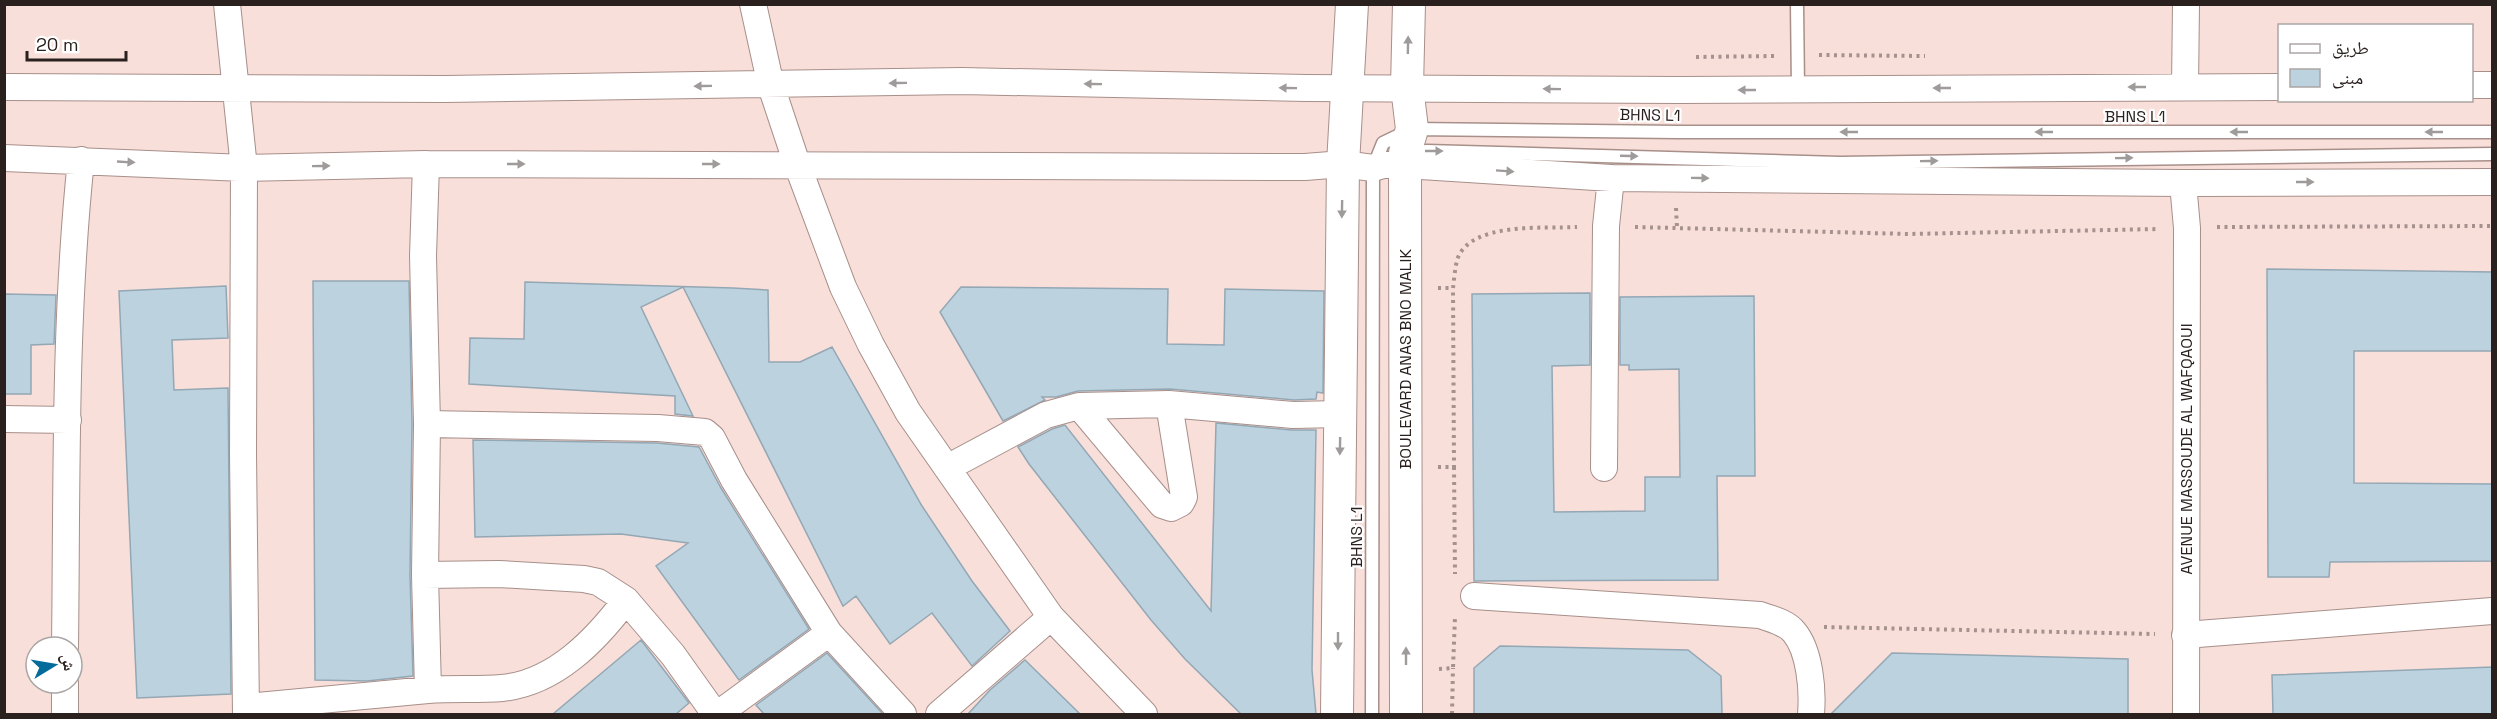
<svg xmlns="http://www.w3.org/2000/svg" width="2497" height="719" font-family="'Space Grotesk','Noto Naskh Arabic',sans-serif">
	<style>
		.building { fill: #bdd2df; stroke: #93a7b4; stroke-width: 1.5 }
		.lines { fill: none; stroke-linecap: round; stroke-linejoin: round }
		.service-casing { stroke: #a78f8a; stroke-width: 15 }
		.minor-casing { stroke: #a78f8a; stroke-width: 28 }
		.tertiary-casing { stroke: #a78f8a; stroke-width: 34 }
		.path { stroke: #a5928e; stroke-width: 4; stroke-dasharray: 3 4.5; stroke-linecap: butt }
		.service { stroke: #fff; stroke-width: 12 }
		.minor { stroke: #fff; stroke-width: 26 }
		.tertiary { stroke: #fff; stroke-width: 32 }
		.oneway { fill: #9f9b9a }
		.labels { text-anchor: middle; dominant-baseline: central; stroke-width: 4.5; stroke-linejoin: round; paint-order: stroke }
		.street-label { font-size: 16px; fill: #2a211f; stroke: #fff }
	</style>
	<rect width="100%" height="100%" fill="#f9dfda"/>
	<!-- building -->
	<path class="building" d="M2267 269 2493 272V351H2354V483L2493 484V561L2330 562 2329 577H2268Z
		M313 281H409L412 424 410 575 413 676 367 681 315 680Z
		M525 282 733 288 768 290 769 362H800L832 347 922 506 972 581 1010 631 972 666 932 613 890 644 856 596 843 606 683 287 641 307 693 416 675 414V396L469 384 470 338 524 339Z
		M226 286 228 338 172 340 174 390 228 388 231 694 137 698 119 291Z
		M961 287 1168 289 1167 344 1224 345 1225 289 1324 291 1323 393 1317 392 1316 399 1294 400 1170 389 1078 391 1056 397H1042L1045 400 1003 421 940 312Z
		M1590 293V365L1552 366 1554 512 1645 511V477H1680L1679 369 1629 370V365H1620V297L1754 296 1755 476H1717L1718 580 1474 581 1472 294Z
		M4 294 56 295 54 344 31 345V394H4Z
		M1216 423 1292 430H1316L1312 670 1316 714H1241L1185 659 1151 620 1029 464 1018 447 1052 429 1065 425 1211 611Z
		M473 440 657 443 699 447 721 488 809 629 739 680 656 566 688 543 621 534 475 537Z
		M641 640 689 703 676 714H553Z
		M1500 646 1688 650 1721 676 1722 714H1474V668Z
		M827 653 883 714H764L756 705Z
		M1892 653 2128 659V714H1831Z
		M1025 660 1080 714H968L990 690Z
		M2493 667V714H2273L2272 675Z"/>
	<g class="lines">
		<!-- service casing -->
		<g class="service-casing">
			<path id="service" d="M1797 4 1798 89
				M1407 153 1427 151 1840 163 2492 154
				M1372 714 1373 168 1383 143 1412 129 1678 132H2492"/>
		</g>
		<!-- minor casing -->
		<g class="minor-casing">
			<path id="minor" d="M227 4 244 168 243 454 246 714
				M753 4 771 86 797 164 843 287 871 345 908 412 1051 617 1144 714
				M2472 85H2492
				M4 87 446 89 962 81 1306 88 1679 90 2280 87
				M2185 87 2186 4
				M4 158 244 168 426 164 1305 167 1343 164 1373 168 1383 165H1405L1611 178 2183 183 2492 182
				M2183 183 2187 228 2186 714
				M1079 406 1162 505 1171 508 1181 503 1184 497 1169 404
				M4 419 68 420
				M427 424 658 428 705 432 712 438 734 480 829 633 903 714
				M947 468 1046 415 1079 406 1169 404 1293 415 1340 414
				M1604 468 1606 226 1611 178
				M425 575 499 574 584 579 598 582 626 600C596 640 555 683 502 688 478 690 453 688 428 690L425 575 427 424 423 256 426 164
				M1474 596 1760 615C1771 619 1786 622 1794 632 1810 651 1813 690 1811 714
				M626 600 673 655 715 714
				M2185 635 2492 611
				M65 647C67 485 64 321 81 160
				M65 683V714
				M246 707 428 690
				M718 714 829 633
				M939 714 1051 617"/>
		</g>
		<!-- tertiary casing -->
		<g class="tertiary-casing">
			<path id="tertiary" d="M1337 714 1343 164 1352 4
				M1406 714 1405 165V153L1412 129 1407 87 1409 4"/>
		</g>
		<!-- path -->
		<path class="path" d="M1819 55 1925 56
			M1696 57 1775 56
			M1676 208 1677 228
			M1635 227 1909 234 2159 229
			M2217 227 2492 226
			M1438 288H1453C1454 279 1455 269 1457 260 1470 221 1544 229 1577 227
			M1438 467H1454L1453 288
			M1454 467 1455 574
			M1824 627 2155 634
			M1439 669 1453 668 1455 617
			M1452 714 1453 668"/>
		<!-- service -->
		<use href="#service" class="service"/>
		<!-- minor -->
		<use href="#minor" class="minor"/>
		<!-- tertiary -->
		<use href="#tertiary" class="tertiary"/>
	</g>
	<!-- one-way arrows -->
	<defs><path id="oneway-solid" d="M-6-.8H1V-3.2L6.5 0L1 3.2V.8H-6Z" transform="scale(1.5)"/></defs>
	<g class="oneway">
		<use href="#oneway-solid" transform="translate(1408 45) rotate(-89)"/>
		<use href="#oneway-solid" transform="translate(898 83) rotate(179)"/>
		<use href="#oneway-solid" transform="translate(1093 84) rotate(-179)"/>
		<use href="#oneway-solid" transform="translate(703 86) rotate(179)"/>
		<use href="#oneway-solid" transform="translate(2137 87) rotate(180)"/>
		<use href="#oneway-solid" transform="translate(1288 88) rotate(-179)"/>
		<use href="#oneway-solid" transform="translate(1942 88) rotate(180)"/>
		<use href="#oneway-solid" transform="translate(1552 89) rotate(-179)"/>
		<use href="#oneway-solid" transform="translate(1747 90) rotate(180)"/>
		<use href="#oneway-solid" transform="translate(1849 132) rotate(-180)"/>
		<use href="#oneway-solid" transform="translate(2044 132) rotate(-180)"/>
		<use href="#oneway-solid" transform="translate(2239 132) rotate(-180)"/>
		<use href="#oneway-solid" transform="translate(2434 132) rotate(-180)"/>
		<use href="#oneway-solid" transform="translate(1434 151)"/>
		<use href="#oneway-solid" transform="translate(1629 156) rotate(2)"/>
		<use href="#oneway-solid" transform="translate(2124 158) rotate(-1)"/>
		<use href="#oneway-solid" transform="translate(1929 161) rotate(-1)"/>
		<use href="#oneway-solid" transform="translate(126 162) rotate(3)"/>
		<use href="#oneway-solid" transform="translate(516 164)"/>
		<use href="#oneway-solid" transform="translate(711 164)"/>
		<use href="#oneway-solid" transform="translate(321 166) rotate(-1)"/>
		<use href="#oneway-solid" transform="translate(1505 171) rotate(4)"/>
		<use href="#oneway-solid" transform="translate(1700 178) rotate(1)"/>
		<use href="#oneway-solid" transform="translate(2305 182)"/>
		<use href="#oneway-solid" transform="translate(1342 209) rotate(91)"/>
		<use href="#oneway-solid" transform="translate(1340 446) rotate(91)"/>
		<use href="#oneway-solid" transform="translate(1338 641) rotate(90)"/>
		<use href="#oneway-solid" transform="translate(1406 656) rotate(-90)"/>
	</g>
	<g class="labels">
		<!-- street labels -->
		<g class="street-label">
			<text transform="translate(1650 115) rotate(1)">BHNS L1</text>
			<text x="2135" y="116">BHNS L1</text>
			<text transform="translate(1405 359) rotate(-90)">BOULEVARD ANAS BNO MALIK</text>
			<text transform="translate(2186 449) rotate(-90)">AVENUE MASSOUDE AL WAFQAOUI</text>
			<text transform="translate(1356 537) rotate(-90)">BHNS L1</text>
		</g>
	</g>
	<!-- border -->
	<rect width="2497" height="719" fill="none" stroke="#2a211f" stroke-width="12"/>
	<!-- legend -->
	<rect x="2278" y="24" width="195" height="78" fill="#ffffff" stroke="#aaa6a5" stroke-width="1.5"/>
	<rect x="2290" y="44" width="30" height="9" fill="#ffffff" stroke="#aaa6a5" stroke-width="1.5"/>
	<text x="2332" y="54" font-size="18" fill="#2a211f">طريق</text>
	<rect x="2290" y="69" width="30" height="18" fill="#bdd2df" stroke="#aaa6a5" stroke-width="1.5"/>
	<text x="2332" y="84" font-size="18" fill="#2a211f">مبنى</text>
	<!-- north arrow -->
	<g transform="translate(54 665) rotate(79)"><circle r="28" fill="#ffffff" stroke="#aaa6a5" stroke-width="1.5"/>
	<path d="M0-4.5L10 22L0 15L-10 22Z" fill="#046c9a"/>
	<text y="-9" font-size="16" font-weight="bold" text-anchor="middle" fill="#2a211f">ش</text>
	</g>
	<!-- scale -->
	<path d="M27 51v9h99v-9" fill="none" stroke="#2a211f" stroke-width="3"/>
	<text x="36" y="51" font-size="18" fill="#2a211f" stroke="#ffffff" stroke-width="4.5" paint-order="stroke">20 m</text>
</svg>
